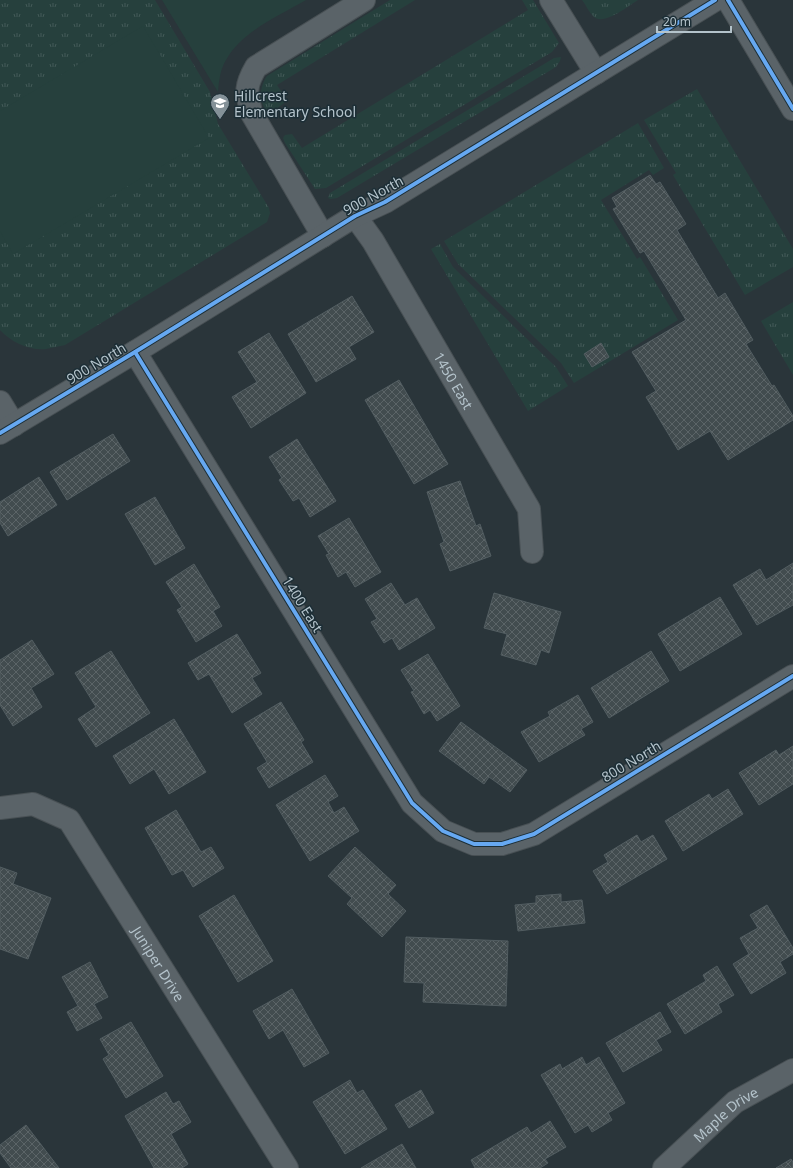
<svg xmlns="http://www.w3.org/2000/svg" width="793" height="1168" font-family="'Noto Sans',sans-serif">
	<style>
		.grass { fill: url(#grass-tufts) }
		.park { fill: #26403d }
		.building { fill: url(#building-cross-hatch); stroke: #525d61 }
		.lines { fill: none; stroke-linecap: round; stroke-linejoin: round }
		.minor-casing { stroke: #485054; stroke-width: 24 }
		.minor { stroke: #5a6368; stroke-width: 22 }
		.cycleway-casing { stroke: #1c2e36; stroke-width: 6 }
		.cycleway { stroke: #66a8f1; stroke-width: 4 }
		.labels { text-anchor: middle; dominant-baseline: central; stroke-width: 3; stroke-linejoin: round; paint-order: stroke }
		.poi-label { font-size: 14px; fill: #b4c3cb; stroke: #1c2e36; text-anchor: start }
		.street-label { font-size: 14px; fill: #b4c3cb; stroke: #1c2e36 }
	</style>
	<defs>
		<pattern id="grass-tufts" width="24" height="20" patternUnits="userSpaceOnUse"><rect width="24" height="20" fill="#26403d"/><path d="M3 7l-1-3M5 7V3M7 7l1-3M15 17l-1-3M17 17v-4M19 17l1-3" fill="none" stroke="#435a58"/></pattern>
		<pattern id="building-cross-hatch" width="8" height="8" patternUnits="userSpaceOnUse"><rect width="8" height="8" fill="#424c4f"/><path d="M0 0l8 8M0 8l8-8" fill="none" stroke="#5b6467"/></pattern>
	</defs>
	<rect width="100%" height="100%" fill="#2a353a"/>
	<!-- grass -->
	<path class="grass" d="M0 0H155L210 92 218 124 269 208 270 213 267 222 65 345C59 346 52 348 46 349 30 351 11 342 0 330Z
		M390 0H415L277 85 285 97 284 103 275 110 267 111C258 101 260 86 267 76Z
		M522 0H533L559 43 552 52 326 188 315 189 285 143 283 138 285 135 292 134 302 148 528 10Z
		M582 0H638C628 6 603 27 593 16 589 12 586 5 582 0Z
		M561 57 560 61 556 67 337 198 331 199 328 198 330 193 554 58Z
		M697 89 793 249V267L745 295 673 175 676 173 644 120Z
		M638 123 664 168 653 175 649 170 601 200 637 259 640 257 678 320 574 383 561 363 458 264 444 241Z
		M440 244 453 267 556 367 568 386 528 411 431 249Z
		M793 302V375L761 321Z"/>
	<!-- park -->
	<path class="park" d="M162 0H306C279 16 242 31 226 60 220 70 219 81 218 92Z
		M143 26 209 138 13 254 0 231V111Z"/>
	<!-- building -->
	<path class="building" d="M650 175 656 184 660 182 686 224 677 230 718 298 725 293 753 340 746 344 772 386 774 385 793 416V420L728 460 710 431 678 450 646 397 656 391 632 352 686 320 644 251 640 253 613 209 617 207 612 198Z
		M352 296 374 332 349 347 356 359 316 382 288 334Z
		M269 333 306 393 251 428 232 397 257 382 238 352Z
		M601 343 609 357 592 367 584 354Z
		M399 380 448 464 414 484 365 400Z
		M113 434 130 461 67 500 50 472Z
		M297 439 336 501 310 517 299 498 293 501 279 480 282 478 269 457Z
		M39 477 57 505 8 536 0 523V502Z
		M460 481 476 526 480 524 491 556 450 571 440 544 444 542 427 492Z
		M155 497 185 548 155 565 125 514Z
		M349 518 381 572 355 587 346 572 338 577 326 555 329 554 318 536Z
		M793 563V605L757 625 733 585 760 569 766 580Z
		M194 564 220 607 213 611 222 626 196 642 177 610 182 607 166 582Z
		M391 583 405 605 417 598 435 628 399 650 392 638 384 643 371 622 377 619 365 599Z
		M494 593 561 612 549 653 541 650 536 665 501 655 507 634 484 628Z
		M720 597 742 634 680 671 658 634Z
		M237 634 261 673 252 678 262 694 232 713 209 674 198 680 188 663Z
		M32 640 54 674 31 688 42 707 13 726 0 705V660Z
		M111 651 150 713 96 747 78 719 96 707 75 673Z
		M651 651 669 681 609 718 591 688Z
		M428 654 460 706 437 721 430 710 424 714 411 692 414 691 401 670Z
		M578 695 593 722 581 729 585 735 539 762 521 732 550 716 548 712Z
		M281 702 304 740 301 742 313 762 269 788 257 768 267 762 244 724Z
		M174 719 206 772 169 794 154 769 130 784 113 756Z
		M461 722 527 770 510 792 489 777 484 784 439 751Z
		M793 746V784L759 805 739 773 776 750 779 755Z
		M325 775 338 796 328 802 334 813 344 807 359 831 310 861 276 805Z
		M728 789 743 814 683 851 665 821 709 794 712 799Z
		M176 810 201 852 211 847 224 868 193 887 183 870 172 875 145 828Z
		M637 835 641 842 653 835 667 859 607 894 593 871 608 862 604 855Z
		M355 847 396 885 388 894 406 911 382 937 347 904 352 898 328 876Z
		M0 867 17 873 13 884 51 898 28 959 0 949Z
		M561 894V902L582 900 585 923 518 931 515 905 536 903V896Z
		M234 895 273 961 238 982 199 916Z
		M767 905 793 948V954L780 962 786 973 751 994 733 964 749 954 740 938 758 928 750 915Z
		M406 937 508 941 506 1006 423 1002 424 983 404 982Z
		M90 962 108 997 94 1004 102 1018 77 1031 67 1012 78 1006 62 977Z
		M717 966 734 995 718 1004 722 1012 685 1034 667 1004 706 981 703 975Z
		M292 989 329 1053 304 1067 283 1030 269 1039 253 1011Z
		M660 1012 671 1032 656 1040 662 1050 623 1072 606 1043Z
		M131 1022 163 1076 126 1098 103 1059 109 1055 100 1039Z
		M582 1057 586 1065 599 1057 625 1103 608 1113 612 1120 592 1132 588 1125 575 1133 541 1075 560 1064 562 1069Z
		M350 1080 357 1093 363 1090 387 1129 345 1154 313 1102Z
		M421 1090 434 1113 409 1128 395 1105Z
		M166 1092 173 1104 179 1101 191 1122 171 1134 188 1164 182 1168H154L125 1116Z
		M550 1121 566 1147 545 1159 548 1163 540 1168H475L471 1160 527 1127 531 1133Z
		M26 1125 59 1168H11L0 1153V1145Z
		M402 1144 416 1168H361Z
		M791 1159 793 1162V1168H776Z"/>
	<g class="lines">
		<!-- minor casing -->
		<g class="minor-casing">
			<g id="minor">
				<path d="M551 0 596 73"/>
				<path d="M728 0 793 109"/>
				<path id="s1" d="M355 216 373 241 529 509 532 552"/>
				<path d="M323 236 251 112C246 91 245 86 256 67L364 0"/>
				<path d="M135 352 412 803 443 831 474 844H502L534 834 793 676"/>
				<path d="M0 402 14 425"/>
				<path d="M0 433 135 352 355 216 385 202 715 0"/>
				<path id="s2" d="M0 808 33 804 69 820 287 1168"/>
				<path id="s3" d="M664 1168 735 1102 793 1070"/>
			</g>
		</g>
		<!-- minor -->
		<use href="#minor" class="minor"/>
		<!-- cycleway casing -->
		<g class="cycleway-casing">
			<path id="cycleway" d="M728 0 793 109
				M135 352 412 803 443 831 474 844H502L534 834 793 676
				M0 433 135 352 355 216 385 202 715 0"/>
		</g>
		<!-- cycleway -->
		<use href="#cycleway" class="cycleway"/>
	</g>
	<!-- icons -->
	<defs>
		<g id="school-pin" transform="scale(1)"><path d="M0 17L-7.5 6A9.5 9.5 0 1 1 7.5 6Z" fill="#849198" stroke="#1c2e36"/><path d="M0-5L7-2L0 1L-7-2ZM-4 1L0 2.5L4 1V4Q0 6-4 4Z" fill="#fff"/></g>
	</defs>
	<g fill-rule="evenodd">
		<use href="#school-pin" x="220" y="103"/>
	</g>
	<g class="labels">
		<!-- poi labels -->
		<g class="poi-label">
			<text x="234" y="95">Hillcrest<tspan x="234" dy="16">Elementary School</tspan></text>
		</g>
		<!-- street labels -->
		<g class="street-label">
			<text transform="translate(373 195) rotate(-29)">900 North</text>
			<text transform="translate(96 363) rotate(-31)">900 North</text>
			<text stroke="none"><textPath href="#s1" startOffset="192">1450 East</textPath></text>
			<text transform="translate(303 604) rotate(58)">1400 East</text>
			<text transform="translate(631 761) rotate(-31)">800 North</text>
			<text stroke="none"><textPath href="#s2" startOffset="242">Juniper Drive</textPath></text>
			<text stroke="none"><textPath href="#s3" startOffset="82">Maple Drive</textPath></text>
		</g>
	</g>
	<!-- scale -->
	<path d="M657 26v6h74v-6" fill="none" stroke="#b4c3cb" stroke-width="2"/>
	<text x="663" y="26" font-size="12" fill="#b4c3cb" stroke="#1c2e36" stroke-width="3" paint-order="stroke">20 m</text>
</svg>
